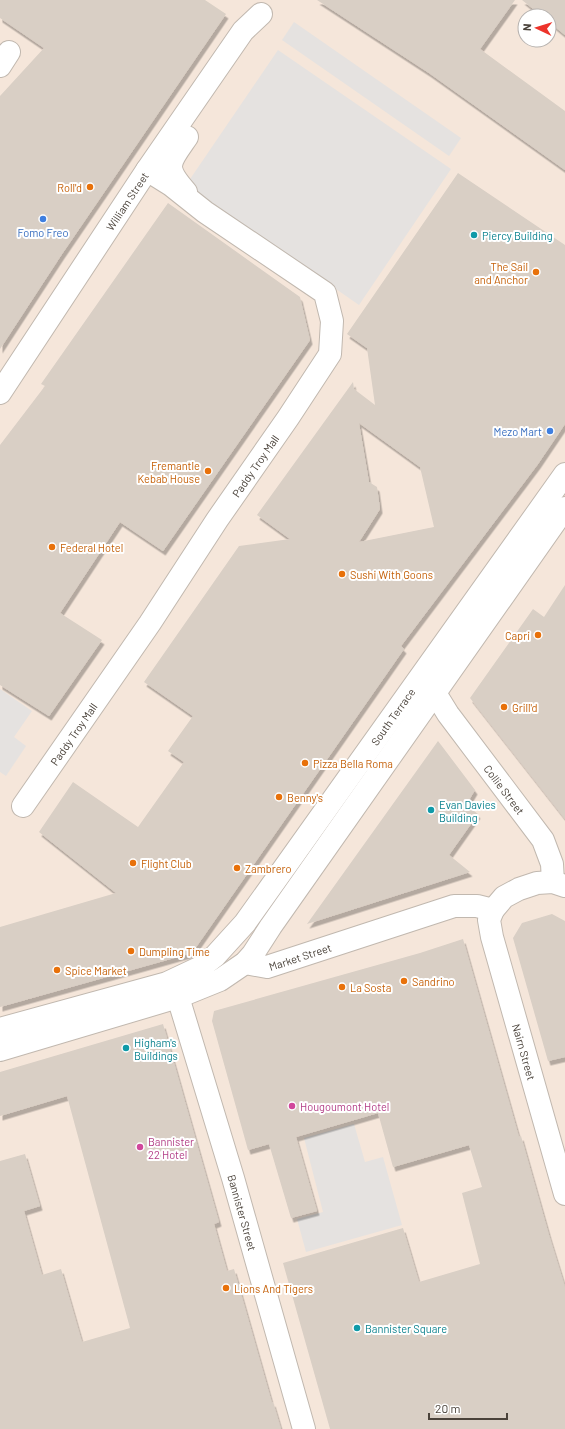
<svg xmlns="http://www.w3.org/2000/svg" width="565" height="1429" font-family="Barlow,sans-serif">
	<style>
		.commercial { fill: #f5e6da; fill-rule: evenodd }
		.parking { fill: #e5e2e0 }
		.building { fill: #d9cfc5; fill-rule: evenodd; filter: url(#shadow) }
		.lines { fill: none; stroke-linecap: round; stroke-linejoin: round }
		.minor-casing { stroke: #c1b8af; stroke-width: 24 }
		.minor { stroke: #fff; stroke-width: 22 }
		.food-dot { fill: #e8710a; stroke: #fff; stroke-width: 1.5 }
		.shop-dot { fill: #3f7fe0; stroke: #fff; stroke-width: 1.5 }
		.culture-dot { fill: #0f9aa8; stroke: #fff; stroke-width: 1.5 }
		.hotel-dot { fill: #d1479c; stroke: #fff; stroke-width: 1.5 }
		.labels { text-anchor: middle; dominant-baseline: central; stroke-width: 4; stroke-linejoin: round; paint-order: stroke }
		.food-label { font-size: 11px; fill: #c56008; stroke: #fff; text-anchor: start }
		.street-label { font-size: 11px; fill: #4a423a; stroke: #fff }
		.shop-label { font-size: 11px; fill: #366cbe; stroke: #fff }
		.culture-label { font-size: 11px; fill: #0d838f; stroke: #fff; text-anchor: start }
		.hotel-label { font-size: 11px; fill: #b23c85; stroke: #fff; text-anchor: start }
	</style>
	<defs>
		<filter id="shadow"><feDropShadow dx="2.5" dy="4.5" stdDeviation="0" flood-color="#0004"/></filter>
	</defs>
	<rect width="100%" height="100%" fill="#f5f2ec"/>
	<!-- commercial -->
	<path class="commercial" d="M0 0H565V1429H0ZM525 16H549V40H525Z"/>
	<!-- parking -->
	<path class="parking" d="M294 22 461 138 449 156 282 40Z
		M278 50 451 169 359 305 186 185Z
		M0 689 32 711 14 737 26 746 6 776 0 772Z
		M354 1124 365 1162 383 1157 402 1225 306 1252 297 1219 323 1212 304 1138Z"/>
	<!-- building -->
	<path class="building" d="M0 0H205L226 14 62 254 0 349V96L44 48 0 18Z
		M317 0H515L480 49 565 111V170L429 73Z
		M522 0H565V35L549 22V16H542Z
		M458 173 565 245V424L538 464 401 646 404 649 192 953 0 1007V927L116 893 39 832 73 782 138 827 184 762 168 751 193 716 144 682 239 546 290 539 257 515 353 382 354 389 375 405 367 348 347 334ZM359 423 420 467 434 527 359 542 380 509 377 487 369 482Z
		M168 203 300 297 310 340 163 551 120 522 60 613 102 640 49 716 0 685V445L45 386 41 384Z
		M565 585V819L470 698 533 609 544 617Z
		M438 741 475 790 466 805 478 814 449 855 470 872 307 924Z
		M552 914 565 921V1057L548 1061 513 938 522 923Z
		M463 939 519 1137 521 1136 549 1235 565 1287V1429H330L283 1263 403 1228 419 1282 480 1264 462 1193 482 1187 469 1145 393 1167 378 1113 296 1137 317 1211 291 1218 269 1144 248 1150 212 1021 214 1011 420 953Z
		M163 1024 219 1222 214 1224 227 1271 234 1269 272 1403 273 1402 281 1429H0V1161L25 1154 40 1206 24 1211 42 1275 61 1269 82 1342 130 1328 67 1096 0 1116V1072Z"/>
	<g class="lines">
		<!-- minor casing -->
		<g class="minor-casing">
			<g id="minor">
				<path d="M0 66 9 52"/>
				<path d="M186 192C163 166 169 163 187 137"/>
				<path id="s1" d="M0 393 147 170 243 31 261 14"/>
				<path id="s2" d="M435 693 448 714 543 840 552 864 553 882"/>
				<path id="s3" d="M23 806 150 623 217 520 288 418 330 354 332 321 325 293 205 212 171 185 147 170"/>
				<path id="s4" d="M565 886 553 882 537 883 519 889 504 897 493 910 489 920 492 937 565 1194"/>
				<path id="s5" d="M245 963 267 967 454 906H477L493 910"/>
				<path id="s6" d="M178 997 233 1178 304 1429"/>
				<path id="s7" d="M0 1029 167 983 201 967 215 956 245 923 565 474"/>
				<path d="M0 1050 178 997 220 980 245 963 253 954 271 926 565 508"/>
			</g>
		</g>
		<!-- minor -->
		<use href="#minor" class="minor"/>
	</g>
	<!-- markers -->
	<g class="food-dot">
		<circle cx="90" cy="187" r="4"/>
		<circle cx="536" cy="272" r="4"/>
		<circle cx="208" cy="471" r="4"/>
		<circle cx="52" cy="547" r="4"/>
		<circle cx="342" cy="574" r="4"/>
		<circle cx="538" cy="635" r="4"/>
		<circle cx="504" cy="707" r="4"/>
		<circle cx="305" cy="763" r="4"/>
		<circle cx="279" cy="797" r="4"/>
		<circle cx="133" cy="863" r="4"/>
		<circle cx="237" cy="868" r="4"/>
		<circle cx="131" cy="951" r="4"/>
		<circle cx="57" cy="970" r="4"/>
		<circle cx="404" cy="981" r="4"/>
		<circle cx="342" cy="987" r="4"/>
		<circle cx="226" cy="1288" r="4"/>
	</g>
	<g class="shop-dot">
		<circle cx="43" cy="219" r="4"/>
		<circle cx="550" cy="431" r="4"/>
	</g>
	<g class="culture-dot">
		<circle cx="474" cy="235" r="4"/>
		<circle cx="431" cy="810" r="4"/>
		<circle cx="126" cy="1048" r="4"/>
		<circle cx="357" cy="1328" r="4"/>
	</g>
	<g class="hotel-dot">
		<circle cx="292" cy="1106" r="4"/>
		<circle cx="140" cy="1147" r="4"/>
	</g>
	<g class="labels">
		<!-- food labels -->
		<g class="food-label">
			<text x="82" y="187" text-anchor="end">Roll'd</text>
			<text x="528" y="266" text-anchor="end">The Sail<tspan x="528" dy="13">and Anchor</tspan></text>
			<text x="200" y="465" text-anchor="end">Fremantle<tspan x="200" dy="13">Kebab House</tspan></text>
			<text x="60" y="547">Federal Hotel</text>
			<text x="350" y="574">Sushi With Goons</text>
			<text x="530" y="635" text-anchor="end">Capri</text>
			<text x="512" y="707">Grill'd</text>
			<text x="313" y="763">Pizza Bella Roma</text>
			<text x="287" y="797">Benny's</text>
			<text x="141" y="863">Flight Club</text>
			<text x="245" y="868">Zambrero</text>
			<text x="139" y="951">Dumpling Time</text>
			<text x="65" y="970">Spice Market</text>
			<text x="412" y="981">Sandrino</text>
			<text x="350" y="987">La Sosta</text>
			<text x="234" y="1288">Lions And Tigers</text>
		</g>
		<!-- street labels -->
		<g class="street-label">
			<text stroke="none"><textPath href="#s1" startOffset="230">William Street</textPath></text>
			<text stroke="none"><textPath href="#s3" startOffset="412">Paddy Troy Mall</textPath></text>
			<text stroke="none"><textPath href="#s7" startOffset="527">South Terrace</textPath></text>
			<text stroke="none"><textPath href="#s3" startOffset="88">Paddy Troy Mall</textPath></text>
			<text stroke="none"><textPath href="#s2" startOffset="119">Collie Street</textPath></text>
			<text stroke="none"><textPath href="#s5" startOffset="57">Market Street</textPath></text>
			<text stroke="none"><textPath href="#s4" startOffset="229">Nairn Street</textPath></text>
			<text stroke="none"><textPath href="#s6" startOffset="225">Bannister Street</textPath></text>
		</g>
		<!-- shop labels -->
		<g class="shop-label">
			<text x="43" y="232">Fomo Freo</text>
			<text x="542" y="431" text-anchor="end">Mezo Mart</text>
		</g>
		<!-- culture labels -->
		<g class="culture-label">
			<text x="482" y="235">Piercy Building</text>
			<text x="439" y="804">Evan Davies<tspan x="439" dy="13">Building</tspan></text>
			<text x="134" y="1042">Higham's<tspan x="134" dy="13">Buildings</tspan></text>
			<text x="365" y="1328">Bannister Square</text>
		</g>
		<!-- hotel labels -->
		<g class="hotel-label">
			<text x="300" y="1106">Hougoumont Hotel</text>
			<text x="148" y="1141">Bannister<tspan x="148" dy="13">22 Hotel</tspan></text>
		</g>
	</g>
	<!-- north arrow -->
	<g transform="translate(537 28) rotate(274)"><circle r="19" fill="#ffffff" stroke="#b7b3b0"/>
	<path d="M0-3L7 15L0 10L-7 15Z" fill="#ed332b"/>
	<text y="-6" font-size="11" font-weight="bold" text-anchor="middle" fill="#4a423a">N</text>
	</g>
	<!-- scale -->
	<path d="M429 1413v6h78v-6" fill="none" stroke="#4a423a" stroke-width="2"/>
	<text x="435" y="1413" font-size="12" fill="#4a423a" stroke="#ffffff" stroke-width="3" paint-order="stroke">20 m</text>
</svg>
